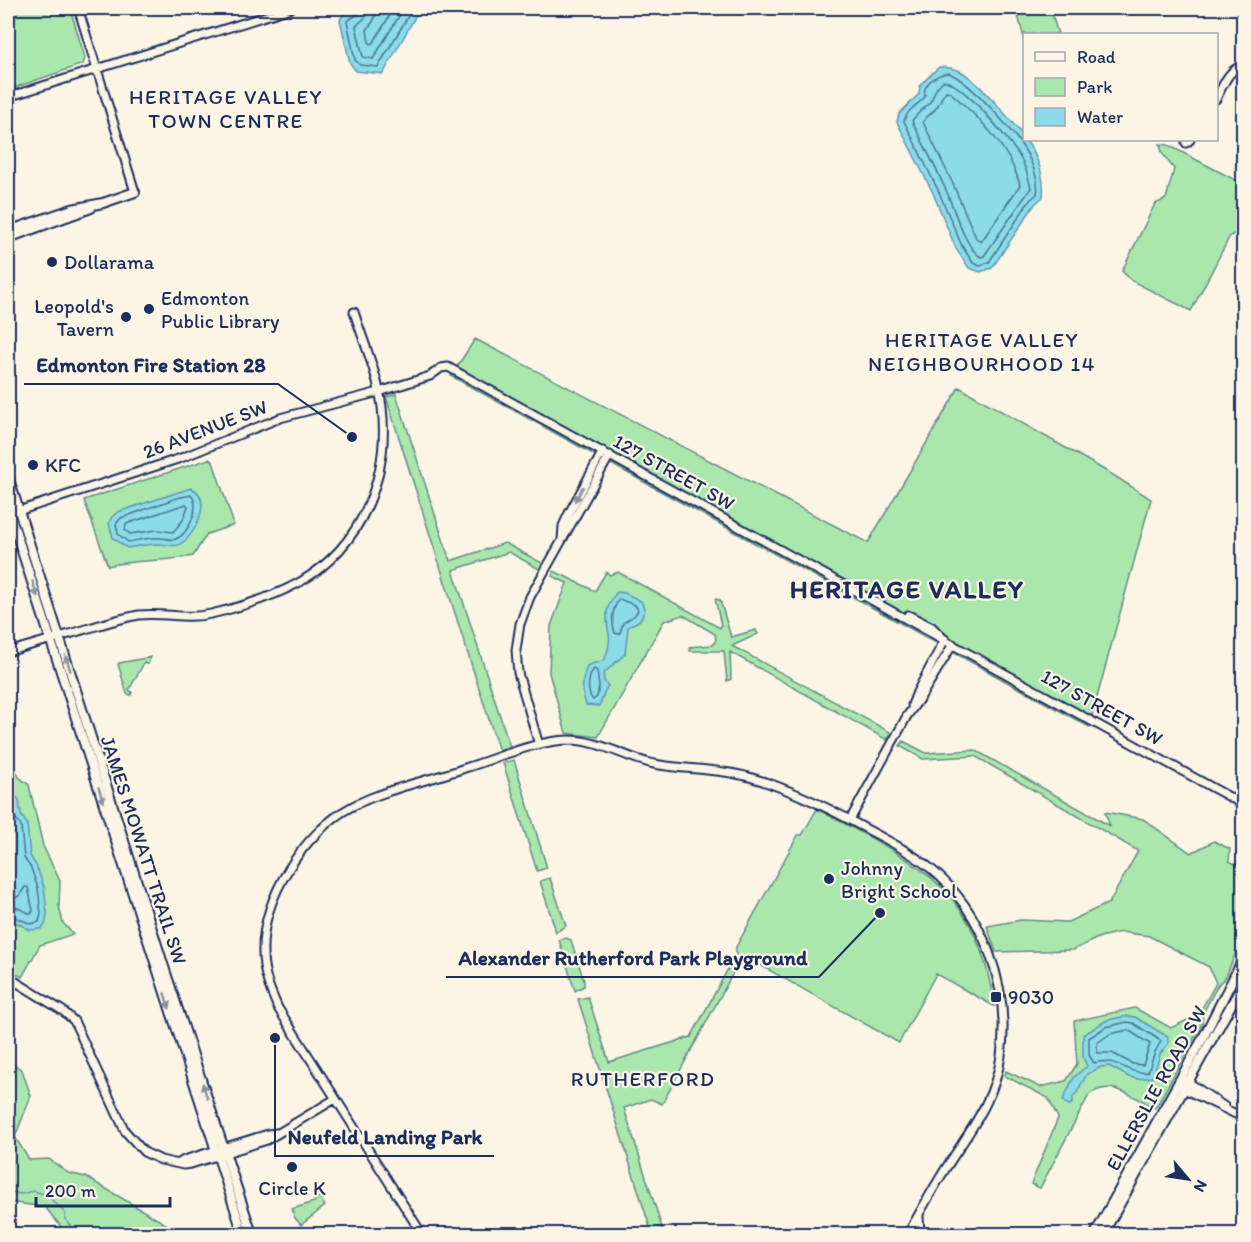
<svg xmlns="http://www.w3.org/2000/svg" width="1251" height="1242" font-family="Itim,sans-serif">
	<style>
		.green { fill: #aae7ad; stroke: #628b86; stroke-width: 1.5 }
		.water { fill: #8cdbe8; stroke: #5f96b1; stroke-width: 1.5 }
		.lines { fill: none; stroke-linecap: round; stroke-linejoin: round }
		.shore { stroke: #487495; stroke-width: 1.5 }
		.stream { stroke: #5f96b1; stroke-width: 1.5 }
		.tertiary-casing { stroke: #1b2f5e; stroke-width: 11 }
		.secondary-casing { stroke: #1b2f5e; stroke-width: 12 }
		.tertiary { stroke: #fcf5e5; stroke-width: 7 }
		.secondary { stroke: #fcf5e5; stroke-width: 8 }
		.oneway { fill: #8c92a2 }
		.poi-dot { fill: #1b2f5e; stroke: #fcf5e5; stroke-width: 2 }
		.labels { text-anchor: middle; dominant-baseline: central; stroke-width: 4.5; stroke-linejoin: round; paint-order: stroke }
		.poi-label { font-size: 20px; fill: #1b2f5e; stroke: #fcf5e5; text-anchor: start }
		.street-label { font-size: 20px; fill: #1b2f5e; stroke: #fcf5e5 }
		.neighbourhood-label { font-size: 21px; letter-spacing: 1.5px; fill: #1b2f5e; stroke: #fcf5e5 }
		.district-label { font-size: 26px; font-weight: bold; letter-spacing: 1.5px; fill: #1b2f5e; stroke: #fcf5e5 }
		.leader { fill: none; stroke: #1b2f5e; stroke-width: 2 }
		.callout-dot { fill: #1b2f5e; stroke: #fcf5e5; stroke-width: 2 }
		.callout-label { font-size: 21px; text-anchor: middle; font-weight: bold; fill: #1b2f5e; stroke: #fcf5e5; stroke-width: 4.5; stroke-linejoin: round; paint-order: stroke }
	</style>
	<rect width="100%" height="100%" fill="#fcf5e5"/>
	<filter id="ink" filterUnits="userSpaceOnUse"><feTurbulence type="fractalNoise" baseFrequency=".0167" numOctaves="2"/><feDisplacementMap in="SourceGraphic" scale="12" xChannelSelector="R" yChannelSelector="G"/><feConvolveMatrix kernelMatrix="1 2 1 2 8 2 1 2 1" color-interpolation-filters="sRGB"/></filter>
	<g filter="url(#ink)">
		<!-- green -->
		<path class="green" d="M8 8H70L85 58 83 64 8 90Z
			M1016 8H1050L1058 34H1024V38Z
			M1160 144 1168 145 1243 184V235L1238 232 1230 236 1191 311 1132 281 1122 271 1155 204 1166 199 1174 169 1162 153Z
			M475 339 868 543 959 387 1113 475 1151 499 1089 727 451 376Z
			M396 394 450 561 505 543 542 563 539 569 509 552 453 570 510 747 499 751 386 397Z
			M209 459 213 462 234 525 207 534 193 556C165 562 136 559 108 566L84 500Z
			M554 571 595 591 606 572 610 575 618 572 720 628 721 625 715 599 720 600 731 637 756 630 758 634 732 646 890 732 887 740 730 652 731 679 727 681 724 651H690L689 647 713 645 716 639 715 634 683 615 664 621 598 737 566 733 549 673 551 626 567 583 552 576Z
			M151 657 148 664 144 663 129 690 132 692 131 695 127 694 118 664 119 663Z
			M8 738 10 743 11 760 19 777 29 785 43 846 60 881 59 906 63 923 73 934 40 945 22 977 8 969Z
			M903 741 926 753 975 750 1110 826 1105 812 1143 819 1191 853 1214 841 1230 849 1229 861 1243 868V936L1226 976 1218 985 1203 1013 1202 1024 1159 1102 1155 1108C1134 1097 1110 1078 1089 1095L1040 1188 1031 1184 1058 1118 1048 1098 1005 1076 1006 1071 1040 1087 1066 1081 1077 1064 1074 1021 1135 1008 1171 1028 1198 1015 1216 983 1209 967 1149 936 1121 932 1100 937 1073 950 996 952 987 926 1021 920 1068 922 1109 903 1138 851 975 756 923 759 900 746Z
			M514 760 547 868 537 871 503 763Z
			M817 809C914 861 978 886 994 1006L936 974 899 1043 746 957 740 960 662 1104 651 1099 624 1108 664 1234H652L578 999 588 997 609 1062 691 1037 736 954V947L798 835H802Z
			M550 878 566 926 556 932 540 881Z
			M566 938 571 940 584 981V986L575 991 559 940Z
			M8 1060 22 1070 31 1096 15 1137 29 1160 49 1159 68 1173 86 1177 169 1226 175 1234H67L45 1207 8 1202Z
			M319 1196 325 1206 301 1225 295 1218 292 1209 314 1202Z"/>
		<!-- water -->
		<path class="water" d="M359 8H420L383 74 356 71 350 63 340 20 343 15Z
			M939 67C947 67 954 68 962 72 982 85 1029 138 1037 160 1042 171 1044 185 1043 197L1035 204 992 268 980 272 969 268 956 249 933 193 897 122 899 114 919 94 920 85Z
			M191 488C199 491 202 498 202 506 201 519 191 540 178 545 171 547 166 544 159 544 149 544 138 546 127 548L113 538 109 523 112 517 118 512Z
			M617 592 625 593 641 601 645 611 640 620 628 627 625 654 603 674 604 681 608 686C603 691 603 699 599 706L586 705C581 692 582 679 587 666 594 662 599 664 605 659 607 652 611 642 609 635 606 617 604 608 617 592Z
			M8 786 19 800 21 815 27 824 30 856 36 865 44 887 47 914 45 925 41 929 30 930 8 918V892L12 883 13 861 8 849Z
			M1128 1016 1135 1017 1168 1037V1044L1160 1054 1153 1077 1138 1079 1129 1077 1109 1066 1101 1067 1087 1074 1077 1092 1073 1097V1102L1070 1105 1065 1103 1063 1100 1074 1077 1087 1066 1083 1057V1035L1107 1020Z"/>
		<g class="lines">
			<!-- shore -->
			<path class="shore" d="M360 8 358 14 347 21 355 60 360 65 378 67 413 8
				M368 8 366 17 356 26 363 57 373 59 404 8
				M377 8 374 20 367 30 369 42 371 44 374 42 394 8
				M949 73C972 83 1021 138 1031 162 1035 171 1039 185 1037 194L1030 200 989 262 980 266 973 263 962 246 938 190 904 121C907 110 916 106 923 99 928 93 923 96 925 89 928 80 940 73 949 73Z
				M943 81C961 80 1017 147 1024 165 1027 172 1029 180 1031 188L984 256 981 257C965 249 953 205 945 188 935 166 923 143 912 121 917 113 924 109 930 102 936 94 932 90 943 81Z
				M946 91 950 92C978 117 1010 147 1020 185L981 242 976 238 953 184 923 122C926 116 932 114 936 108 941 102 941 96 946 91Z
				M191 495C201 506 189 534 176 539 171 541 166 538 162 538 151 537 139 540 128 542L118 534 116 524 121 518 177 498Z
				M186 504 188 506 183 520 173 532 157 530 130 534 125 530 126 524Z
				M619 599 635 605 638 610 635 615 623 623 620 633 618 634 615 633C611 622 612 609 619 599Z
				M594 669 597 671 599 686 597 697 593 700C586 693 588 676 594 669Z
				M8 795 13 802 15 817 21 826 24 858 31 868 38 888 41 914 39 922 31 924 8 914
				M25 887H28L33 911 31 914 9 904 10 901 19 896Z
				M1127 1022 1133 1023 1161 1041 1155 1052 1148 1072C1125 1075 1117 1056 1094 1063L1089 1055V1038L1106 1027Z
				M1128 1030 1150 1044 1143 1065 1133 1064 1112 1053H1097V1043L1110 1034Z"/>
			<!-- stream -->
			<path class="stream" d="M8 1192 21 1194 34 1191 47 1195 65 1213V1219L73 1228 90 1234"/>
			<!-- tertiary casing -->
			<g class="tertiary-casing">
				<path id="tertiary" d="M78 8 135 192
					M8 97 291 8
					M1216 99C1222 88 1230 65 1244 67
					M1186 143 1190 140
					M9 514 181 458 280 418 379 392 430 376 441 368 448 367 1244 805
					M562 540 563 526 568 515 603 451
					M908 615 932 627 943 638
					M8 652C34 644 60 637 86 629 103 624 121 618 139 615 163 612 187 620 211 614 241 607 273 597 300 582 362 546 390 476 382 407 378 375 364 343 354 312
					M912 705 917 692 945 639
					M539 745 518 673 516 650 520 624 530 597 610 455
					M850 820 907 716 922 695 953 644
					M8 977 63 1011 74 1021 125 1131 144 1152 161 1160 183 1165 191 1164 267 1140 335 1099
					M1182 1078 1225 1107
					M1180 1087 1244 1118
					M179 1163 184 1160 268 1134 276 1133
					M919 1216 920 1234
					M422 1234 278 1008C270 990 263 973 263 953 261 899 304 832 351 807 382 790 430 780 465 768 498 758 534 741 569 740 600 740 625 758 654 764 686 770 718 768 749 777 788 788 823 805 859 825 883 838 908 850 930 868 983 911 1011 987 1001 1056 995 1100 969 1132 946 1168 932 1190 920 1212 908 1234"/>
			</g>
			<!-- secondary casing -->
			<g class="secondary-casing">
				<path id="secondary" d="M8 231 72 209 103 203 135 192
					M8 238 91 208
					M8 476 164 967 252 1234
					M8 508 243 1234
					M1095 1234 1204 1036 1244 957
					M1103 1234 1244 982"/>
			</g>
			<!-- tertiary -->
			<use href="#tertiary" class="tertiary"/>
			<!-- secondary -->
			<use href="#secondary" class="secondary"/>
		</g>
		<!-- one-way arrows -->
		<defs><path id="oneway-solid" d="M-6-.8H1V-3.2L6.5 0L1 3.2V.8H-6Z" transform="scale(1.5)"/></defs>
		<g class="oneway">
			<use href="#oneway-solid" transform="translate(579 494) rotate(119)"/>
			<use href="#oneway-solid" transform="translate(35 589) rotate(72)"/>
			<use href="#oneway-solid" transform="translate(68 663) rotate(-107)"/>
			<use href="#oneway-solid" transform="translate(101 795) rotate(72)"/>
			<use href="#oneway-solid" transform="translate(167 1001) rotate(72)"/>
			<use href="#oneway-solid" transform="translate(205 1091) rotate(-108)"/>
		</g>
	</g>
	<!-- markers -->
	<g class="poi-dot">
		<circle cx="52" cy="262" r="6"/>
		<circle cx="149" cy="309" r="6"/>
		<circle cx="126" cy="317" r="6"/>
		<circle cx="33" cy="465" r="6"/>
		<circle cx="829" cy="879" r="6"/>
		<rect x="990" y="991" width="12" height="12" rx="3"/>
		<circle cx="292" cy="1167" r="6"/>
	</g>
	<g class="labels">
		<!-- poi labels -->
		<g class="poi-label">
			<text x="64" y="262">Dollarama</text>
			<text x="161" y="298">Edmonton<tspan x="161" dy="23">Public Library</tspan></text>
			<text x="114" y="306" text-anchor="end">Leopold's<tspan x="114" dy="23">Tavern</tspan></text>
			<text x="45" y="465">KFC</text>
			<text x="841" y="868">Johnny<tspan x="841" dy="23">Bright School</tspan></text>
			<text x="1008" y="997">9030</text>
			<text x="292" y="1188" text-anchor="middle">Circle K</text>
		</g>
		<!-- street labels -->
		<g class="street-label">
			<text transform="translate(205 429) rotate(-21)">26 AVENUE SW</text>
			<text transform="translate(674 472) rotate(29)">127 STREET SW</text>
			<text transform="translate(1102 707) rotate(29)">127 STREET SW</text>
			<text transform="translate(144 850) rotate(72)">JAMES MOWATT TRAIL SW</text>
			<text transform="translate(1156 1088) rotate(-61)">ELLERSLIE ROAD SW</text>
		</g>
		<!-- neighbourhood labels -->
		<g class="neighbourhood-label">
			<text x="226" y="96">HERITAGE VALLEY<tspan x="226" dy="24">TOWN CENTRE</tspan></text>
			<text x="982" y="339">HERITAGE VALLEY<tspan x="982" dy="24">NEIGHBOURHOOD 14</tspan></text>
			<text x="643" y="1078">RUTHERFORD</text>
		</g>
		<!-- district labels -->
		<g class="district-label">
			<text x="907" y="589">HERITAGE VALLEY</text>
		</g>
	</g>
	<!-- callouts -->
	<path class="leader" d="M352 437L278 384H24M880 913L819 977H446M275 1038L275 1156H494"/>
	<g class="callout-dot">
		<circle cx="352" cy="437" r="6"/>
		<circle cx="880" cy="913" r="6"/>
		<circle cx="275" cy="1038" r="6"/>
	</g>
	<g class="callout-label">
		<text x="151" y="372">Edmonton Fire Station 28</text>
		<text x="633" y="965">Alexander Rutherford Park Playground</text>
		<text x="385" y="1144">Neufeld Landing Park</text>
	</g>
	<!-- margin -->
	<rect width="1251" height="1242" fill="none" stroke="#fcf5e5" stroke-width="30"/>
	<rect x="15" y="15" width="1221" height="1212" fill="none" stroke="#1b2f5e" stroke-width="2" filter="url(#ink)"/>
	<!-- legend -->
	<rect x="1023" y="33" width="195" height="108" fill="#fcf5e5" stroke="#a2a6af" stroke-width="1.5"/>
	<rect x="1035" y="52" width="30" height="9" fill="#fcf5e5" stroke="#a2a6af" stroke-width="1.5"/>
	<text x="1077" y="63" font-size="18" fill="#1b2f5e">Road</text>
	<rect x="1035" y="78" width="30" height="18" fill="#aae7ad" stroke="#a2a6af" stroke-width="1.5"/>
	<text x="1077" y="93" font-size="18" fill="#1b2f5e">Park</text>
	<rect x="1035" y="108" width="30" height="18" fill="#8cdbe8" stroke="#a2a6af" stroke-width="1.5"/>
	<text x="1077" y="123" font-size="18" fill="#1b2f5e">Water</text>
	<!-- north arrow -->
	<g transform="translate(1188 1179) rotate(119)" stroke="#fcf5e5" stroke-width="4.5" paint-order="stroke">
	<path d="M0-4.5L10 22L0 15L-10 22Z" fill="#1b2f5e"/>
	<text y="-9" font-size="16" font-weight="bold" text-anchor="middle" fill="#1b2f5e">N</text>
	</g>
	<!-- scale -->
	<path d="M36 1197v9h134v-9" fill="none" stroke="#1b2f5e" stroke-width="3"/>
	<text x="45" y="1197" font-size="18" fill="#1b2f5e" stroke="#fcf5e5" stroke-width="4.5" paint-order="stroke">200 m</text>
</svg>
